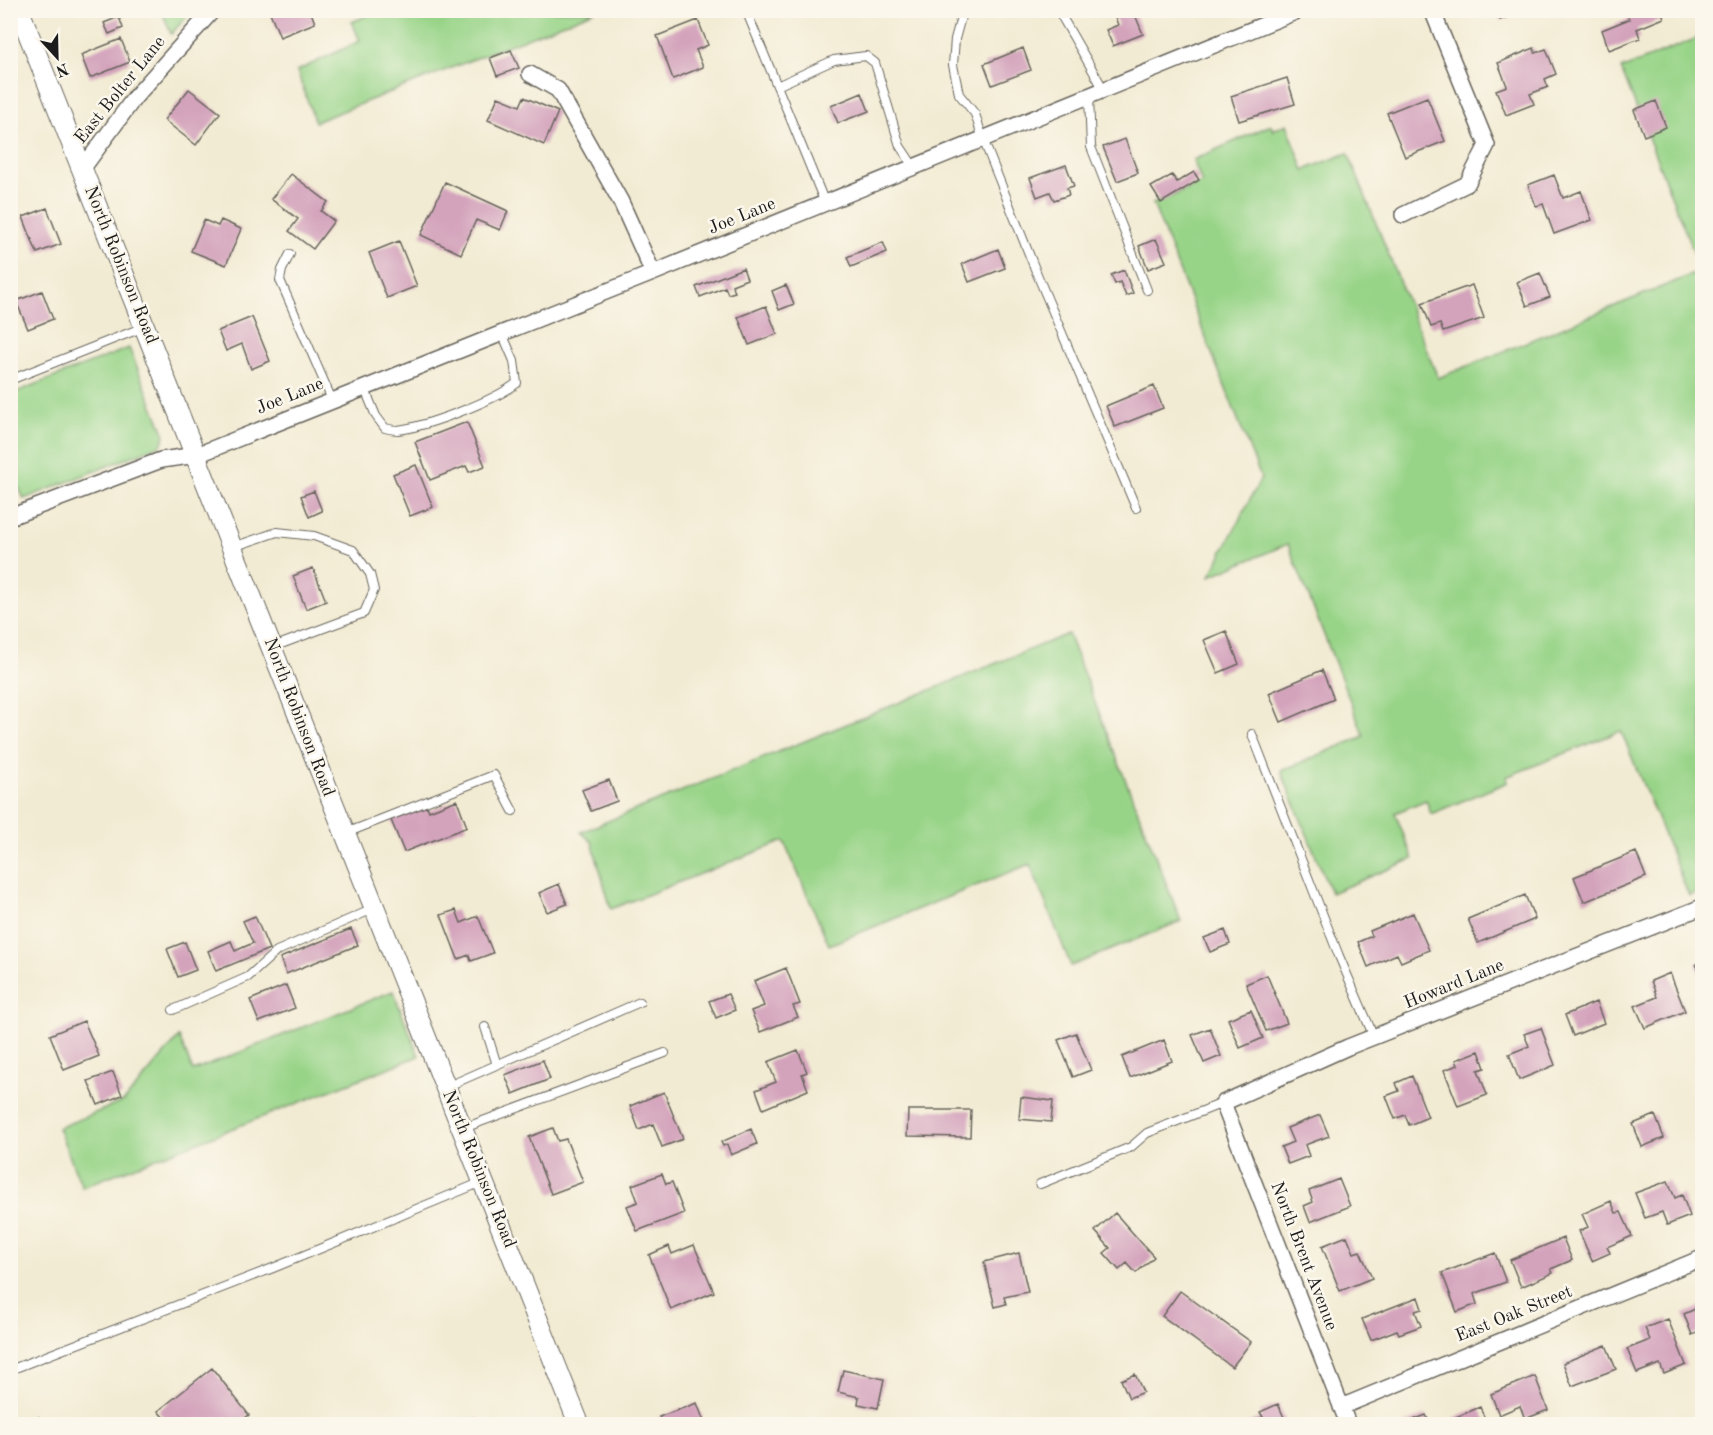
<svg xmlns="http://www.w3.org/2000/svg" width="1713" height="1435" font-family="'Old Standard TT',serif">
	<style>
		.green { fill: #98d488; stroke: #5a7852; stroke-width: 1.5 }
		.building { fill: #d3a2bb }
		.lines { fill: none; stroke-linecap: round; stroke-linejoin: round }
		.service-casing { stroke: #67645c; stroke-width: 10 }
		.minor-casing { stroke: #67645c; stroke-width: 18 }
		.tertiary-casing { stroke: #67645c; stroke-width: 22 }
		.service { stroke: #fff; stroke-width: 8 }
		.minor { stroke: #fff; stroke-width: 15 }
		.tertiary { stroke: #fff; stroke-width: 20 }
		.labels { text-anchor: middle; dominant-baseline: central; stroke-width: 5; stroke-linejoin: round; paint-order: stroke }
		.street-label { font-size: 18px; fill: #1c1c1c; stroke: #fbf7ec }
	</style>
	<rect width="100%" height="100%" fill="#fbf7ec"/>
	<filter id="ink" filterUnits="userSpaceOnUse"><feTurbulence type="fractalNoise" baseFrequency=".0167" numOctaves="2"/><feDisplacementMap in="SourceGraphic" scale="12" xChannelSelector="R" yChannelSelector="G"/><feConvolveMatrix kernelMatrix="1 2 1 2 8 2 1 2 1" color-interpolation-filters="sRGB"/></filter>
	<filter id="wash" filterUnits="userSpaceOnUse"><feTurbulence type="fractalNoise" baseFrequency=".008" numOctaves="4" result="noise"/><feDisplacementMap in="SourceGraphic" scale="24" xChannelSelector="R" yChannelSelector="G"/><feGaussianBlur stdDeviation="1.35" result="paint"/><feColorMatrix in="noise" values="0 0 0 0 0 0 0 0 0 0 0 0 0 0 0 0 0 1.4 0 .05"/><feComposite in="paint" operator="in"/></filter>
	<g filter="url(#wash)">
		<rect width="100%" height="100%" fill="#f2ebd3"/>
		<!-- green -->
		<path class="green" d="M162 11H192L171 34Z
			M375 11H595L315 122 297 71 360 41 352 22 375 12Z
			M1702 36V891L1689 896 1621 731 1506 777 1508 782 1431 814 1426 800 1395 813 1413 859 1331 893 1281 771 1364 736 1288 544 1210 576 1261 478 1153 204 1202 183 1193 160 1271 125 1273 130 1287 124 1304 170 1348 153 1438 378 1701 271 1621 69Z
			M129 348 165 435 161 445 24 499 11 470V394Z
			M1068 634 1181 921 1071 966 1030 864 829 945 784 841 611 909 592 842 581 832Z
			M393 991 419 1056 82 1187 58 1128 124 1101 179 1037 193 1071Z"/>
		<g id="blocks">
			<!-- building -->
			<path class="building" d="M269 10H310L315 23 280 37Z
				M1133 10 1143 34 1113 46 1106 30 1118 25 1115 17Z
				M1496 10H1523V11L1500 20Z
				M1625 10H1661L1664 18 1637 29 1640 38 1609 50 1602 30 1629 19Z
				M119 17 123 28 109 34 104 23Z
				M698 20 708 45 696 50 703 67 673 79 657 36Z
				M121 39 130 62 90 78 81 55Z
				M1023 48 1031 70 992 85 984 64Z
				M1534 48 1535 53 1546 49 1556 74 1545 79 1548 87 1530 94 1534 104 1506 115 1496 90 1507 86 1498 63Z
				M511 50 519 68 497 76 490 58Z
				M1287 78 1295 104 1239 121 1231 96Z
				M189 89 220 113 196 145 164 120Z
				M862 93 869 111 838 123 831 106Z
				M498 97 520 106 524 97 558 112 544 145 488 120Z
				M1427 97 1445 141 1405 157 1387 113Z
				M1656 101 1666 127 1644 136 1634 110Z
				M1125 139 1138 173 1117 181 1103 147Z
				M1066 165 1074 186 1067 188 1069 195 1054 200 1050 192 1037 197 1030 178Z
				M1194 172 1199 180 1161 203 1151 187 1172 175 1177 182Z
				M291 174 328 202 321 211 334 221 313 249 289 231 298 219 271 199Z
				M1554 175 1563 198 1581 191 1592 220 1554 234 1543 204 1536 206 1528 185Z
				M445 182 508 211 500 230 476 220 461 254 421 235Z
				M47 208 61 244 37 253 23 217Z
				M204 220 218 226 221 220 241 229 226 265 191 251Z
				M1156 239 1166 262 1148 269 1139 246Z
				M399 241 417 286 387 298 369 253Z
				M883 242 887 252 851 267 847 257Z
				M998 249 1005 268 969 282 962 264Z
				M743 268 747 279 732 285 735 292 728 294 725 287 700 297 696 287Z
				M1124 270 1133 293 1126 296 1120 282 1115 284 1111 275Z
				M1540 273 1550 297 1527 306 1517 282Z
				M786 285 794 304 779 310 772 291Z
				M1472 285 1484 318 1443 332 1440 324 1431 327 1422 303Z
				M42 291 53 319 28 329 16 301Z
				M766 306 777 334 749 345 738 317Z
				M252 317 270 361 251 369 242 344 226 351 218 331Z
				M1154 386 1163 408 1115 427 1106 406Z
				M467 422 485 466 469 472 466 466 430 480 415 442Z
				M416 465 433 507 410 516 393 474Z
				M314 491 322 511 309 517 301 496Z
				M313 568 326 601 306 609 293 576Z
				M1226 631 1239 664 1218 673 1204 640Z
				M1322 670 1334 699 1281 722 1269 693Z
				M609 780 617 801 591 811 582 790Z
				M457 800 467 827 404 852 391 820 427 806 429 811Z
				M1636 852 1646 877 1584 902 1574 877Z
				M559 884 567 904 547 912 539 893Z
				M1525 895 1535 919 1478 943 1468 919Z
				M456 910 461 923 478 916 493 953 471 961 469 955 458 959 441 915Z
				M1413 913 1429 950 1401 962 1397 954 1368 967 1358 942 1372 936 1370 931Z
				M255 916 269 949 216 971 208 951 231 941 235 951 253 943 243 921Z
				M351 929 358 945 286 974 280 958Z
				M1225 930 1230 944 1210 952 1204 938Z
				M185 942 196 970 178 977 167 949Z
				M1702 961V980L1696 964Z
				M786 968 800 1004 793 1006 798 1017 760 1032 751 1011 764 1006 754 981Z
				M1670 973 1685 1011 1645 1028 1635 1006 1657 997 1651 981Z
				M1267 975 1287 1023 1266 1031 1246 984Z
				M286 985 295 1008 259 1022 250 1000Z
				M728 994 735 1010 716 1018 709 1001Z
				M1596 1002 1604 1023 1573 1036 1565 1015Z
				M1251 1010 1263 1038 1240 1048 1228 1019Z
				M84 1021 99 1056 64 1070 50 1035Z
				M1210 1028 1221 1056 1204 1063 1192 1035Z
				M1541 1028 1555 1065 1519 1080 1509 1054 1529 1046 1524 1034Z
				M1076 1033 1091 1070 1073 1077 1058 1040Z
				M1164 1040 1172 1061 1130 1078 1122 1057Z
				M798 1050 807 1072 802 1074 808 1090 763 1109 756 1090 776 1082 768 1062Z
				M1479 1051 1485 1068 1478 1070 1487 1095 1458 1106 1444 1070 1458 1065 1456 1060Z
				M543 1060 550 1079 513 1094 505 1075Z
				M113 1072 122 1095 98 1105 88 1081Z
				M1412 1076 1428 1117 1409 1125 1405 1115 1395 1119 1386 1096 1399 1091 1396 1083Z
				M664 1092 683 1139 662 1147 653 1124 639 1130 630 1106Z
				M1021 1097 1053 1101 1051 1122 1019 1119Z
				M908 1110H971L970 1137 907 1136Z
				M1320 1115 1329 1136 1305 1145 1309 1156 1288 1164 1281 1147 1293 1142 1287 1128Z
				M1655 1115 1664 1138 1642 1147 1633 1124Z
				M553 1128 558 1141 566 1139 583 1182 551 1194 529 1137Z
				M751 1129 757 1144 731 1155 727 1144 723 1146 721 1142Z
				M662 1174 666 1184 672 1182 684 1213 637 1231 627 1206 638 1202 632 1185Z
				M1339 1179 1350 1206 1310 1222 1304 1206 1313 1202 1309 1191Z
				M1668 1181 1675 1198 1682 1195 1690 1216 1667 1225 1662 1212 1645 1218 1635 1193Z
				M1611 1201 1616 1213 1621 1212 1632 1236 1607 1247 1610 1253 1592 1261 1579 1231 1588 1227 1582 1214Z
				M1115 1213 1154 1257 1136 1273 1127 1263 1119 1270 1104 1253 1110 1248 1095 1231Z
				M1347 1236 1354 1253 1360 1251 1372 1278 1340 1291 1322 1246Z
				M1563 1238 1572 1260 1551 1269 1553 1273 1521 1287 1510 1260Z
				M694 1245 714 1292 671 1310 649 1255 669 1246 672 1254Z
				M1019 1253 1028 1292 1004 1297 1006 1304 995 1307 984 1262Z
				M1495 1253 1506 1282 1474 1294 1477 1304 1457 1312 1442 1273Z
				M1180 1291 1251 1342 1232 1367 1162 1316Z
				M1418 1297 1422 1309 1415 1311 1421 1326 1399 1334 1397 1330 1371 1340 1362 1319Z
				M1702 1306V1331L1692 1335 1684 1314Z
				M1668 1319 1686 1365 1664 1374 1660 1364 1637 1373 1627 1349 1650 1340 1645 1328Z
				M1606 1345 1616 1369 1572 1386 1563 1363Z
				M212 1368 249 1415 237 1424H181L179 1422 177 1424H169L158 1411Z
				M843 1370 884 1379 878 1408 858 1404 859 1397 838 1392Z
				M1135 1374 1143 1392 1129 1398 1121 1380Z
				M1535 1376 1548 1410 1525 1419 1520 1406 1499 1415 1491 1394Z
				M697 1403 705 1424H662L659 1417Z
				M1278 1404 1287 1424H1245L1263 1417 1260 1412Z
				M1480 1407 1487 1424H1457L1454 1418Z
				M1426 1415 1430 1424H1403Z
				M39 1417 42 1424H20Z
				M478 1418 481 1424H461Z"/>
		</g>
	</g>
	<g filter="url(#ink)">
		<use href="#blocks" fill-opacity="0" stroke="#67645c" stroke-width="1.5"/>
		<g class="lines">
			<!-- service casing -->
			<g class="service-casing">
				<path id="service" d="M746 10 825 203
					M963 10 955 39 953 65 959 94 975 114 983 139 1037 274 1136 508
					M1058 10 1104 90
					M777 86 834 60 866 56 875 63 900 146 914 167
					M1089 96 1091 147 1147 290
					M290 254 282 270 280 280 332 400
					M10 380 144 327
					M364 387 376 416 385 428C389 429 394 430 398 430 428 426 494 401 517 383L514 361 502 333
					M233 547 277 532 314 536 353 550 370 574 374 590 364 613 273 647
					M1252 734 1339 956 1374 1037
					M346 833 494 775 513 811
					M173 1010 248 977 277 951 373 909
					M485 1027 497 1065
					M446 1087 640 1002
					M464 1128 665 1053
					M1040 1184 1131 1147 1147 1133 1223 1103
					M10 1370 273 1268 482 1182"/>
			</g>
			<!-- minor casing -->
			<g class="minor-casing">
				<path id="minor" d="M530 74 558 90 621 202 653 273
					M83 168 135 97 213 10
					M1403 215 1467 184 1487 145 1432 10
					M10 517 161 460 197 455 653 273 1300 10
					M1341 1407 1702 1258
					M1348 1424 1223 1103 1348 1047 1702 907"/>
			</g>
			<!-- tertiary casing -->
			<g class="tertiary-casing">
				<path id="tertiary" d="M19 10 579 1424"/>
			</g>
			<!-- service -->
			<use href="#service" class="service"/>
			<!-- minor -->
			<use href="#minor" class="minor"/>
			<!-- tertiary -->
			<use href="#tertiary" class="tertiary"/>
		</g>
	</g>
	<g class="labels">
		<!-- street labels -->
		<g class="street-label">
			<text transform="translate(120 90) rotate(-51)">East Bolter Lane</text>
			<text transform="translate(742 216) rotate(-22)">Joe Lane</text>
			<text transform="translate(121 265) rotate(68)">North Robinson Road</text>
			<text transform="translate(290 396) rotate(-22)">Joe Lane</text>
			<text transform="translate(299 717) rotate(69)">North Robinson Road</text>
			<text transform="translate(1454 984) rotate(-22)">Howard Lane</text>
			<text transform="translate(479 1169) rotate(68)">North Robinson Road</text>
			<text transform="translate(1304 1256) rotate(69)">North Brent Avenue</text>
			<text transform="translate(1514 1314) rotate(-22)">East Oak Street</text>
		</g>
	</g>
	<!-- margin -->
	<rect width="1713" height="1435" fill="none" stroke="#fbf7ec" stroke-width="36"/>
	<!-- north arrow -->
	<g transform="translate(57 57) rotate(158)" stroke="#fbf7ec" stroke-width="4.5" paint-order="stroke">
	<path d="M0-4.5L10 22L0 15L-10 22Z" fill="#1c1c1c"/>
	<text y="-9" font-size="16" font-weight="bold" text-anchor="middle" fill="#1c1c1c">N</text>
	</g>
</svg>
